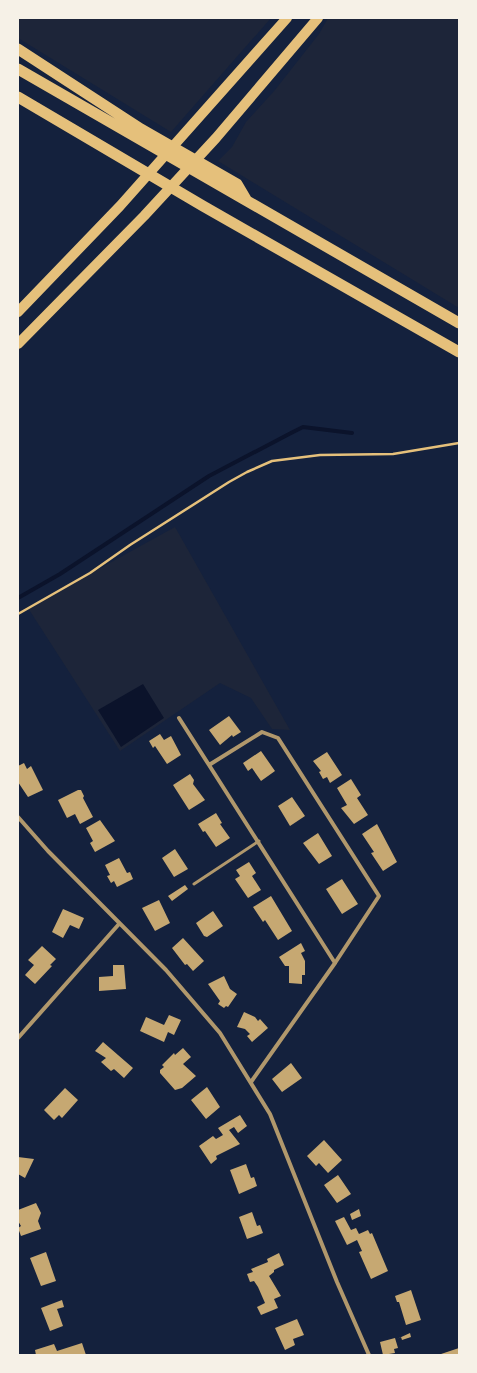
<svg xmlns="http://www.w3.org/2000/svg" width="477" height="1373" font-family="Manrope,sans-serif">
	<style>
		.green { fill: #1d2539 }
		.water { fill: #0b132b }
		.lines { fill: none; stroke-linecap: round; stroke-linejoin: round }
		.stream { stroke: #0b132b; stroke-width: 4 }
		.building { fill: #c6a872 }
		.path { stroke: #e5c07b; stroke-width: 2.5 }
		.service { stroke: #b1986c; stroke-width: 3 }
		.minor { stroke: #b1986c; stroke-width: 4 }
		.primary { stroke: #e5c07b; stroke-width: 10 }
		.motorway { stroke: #e5c07b; stroke-width: 11 }
	</style>
	<rect width="100%" height="100%" fill="#14213d"/>
	<!-- green -->
	<path class="green" d="M18 18H271L171 132 18 38Z
		M328 18H459V308L218 161 232 147 246 122 275 90 319 34Z
		M175 527 290 730 272 729 251 698 220 683 120 751 28 608Z"/>
	<!-- water -->
	<path class="water" d="M143 684 164 718 121 747 98 710Z"/>
	<g class="lines">
		<!-- stream -->
		<path class="stream" d="M18 598 60 574 209 476 291 433 303 427 352 433"/>
	</g>
	<!-- building -->
	<path class="building" d="M229 716 241 732 233 737 232 735 220 745 209 730Z
		M160 734 164 740 171 736 181 755 167 764 155 746 153 748 149 741Z
		M261 751 275 771 261 781 252 768 248 771 243 763Z
		M327 752 342 775 330 783 327 777 323 779 319 772 321 771 313 761Z
		M24 763 27 769 31 766 43 790 28 797 18 782V766Z
		M190 774 194 780 193 784 205 800 189 810 173 785Z
		M351 779 361 795 357 798 368 815 354 824 341 808 347 805 337 788Z
		M78 790H81L84 796 83 798 93 817 80 824 75 814 67 818 58 800Z
		M292 797 305 816 290 826 278 806Z
		M216 813 222 823 220 824 230 838 216 847 205 831 203 832 198 824Z
		M100 820 115 841 95 852 90 843 93 841 86 828Z
		M377 824 397 862 383 871 371 853 374 852 362 834Z
		M318 833 332 856 319 864 303 843Z
		M175 849 188 869 174 877 162 858Z
		M119 858 127 873 130 872 133 879 117 887 114 881 111 883 107 876 110 875 105 865Z
		M249 862 256 873 252 876 261 890 248 898 235 879 240 876 236 870Z
		M342 879 358 904 342 914 326 889Z
		M185 885 188 889 172 901 168 896Z
		M271 896 292 931 278 940 265 920 263 922 253 907Z
		M159 900 170 923 155 931 142 908Z
		M63 909 84 918 79 929 70 925 63 938 52 932Z
		M213 911 223 926 207 937 204 936 196 923Z
		M183 938 204 961 193 971 187 964 185 965 172 948Z
		M301 943 305 951 301 953 305 961V975H302V984L289 983V966H285L279 957Z
		M42 946 56 959 50 965 52 966 35 984 25 975 34 965 28 960Z
		M113 965H124L126 989 99 991V977L113 976Z
		M224 976 230 989 237 994 228 1007 226 1006 224 1008 218 1004 220 1001 208 984Z
		M244 1012 255 1017 258 1021 260 1019 268 1028 252 1042 247 1036 250 1034 245 1029 237 1027Z
		M169 1015 181 1020 174 1035 168 1032 164 1042 140 1031 146 1017 164 1025Z
		M103 1042 133 1068 124 1078 114 1069 111 1071 101 1062 106 1058 95 1051Z
		M183 1048 191 1057 183 1064 196 1076 182 1088 175 1090 160 1073V1070L164 1067 162 1065 174 1053 175 1055Z
		M291 1063 302 1078 282 1092 272 1079Z
		M207 1087 220 1107 206 1119 191 1100Z
		M65 1088 78 1100 62 1118 59 1115 54 1120 44 1110Z
		M240 1115 247 1126 238 1133 234 1127 229 1130 240 1144 216 1156 217 1159 211 1164 199 1146 213 1136 216 1139 223 1135 218 1128Z
		M324 1140 342 1160 328 1173 319 1163 316 1166 307 1156Z
		M18 1157 34 1159 25 1178 18 1174Z
		M246 1164 251 1178 254 1177 257 1186 239 1194 230 1170Z
		M338 1175 351 1194 337 1203 324 1185Z
		M36 1203 41 1213 38 1221 41 1229 21 1236 18 1228 21 1226 18 1221V1210Z
		M359 1209 361 1216 352 1220 350 1214Z
		M252 1212 257 1226 260 1225 263 1233 247 1239 239 1217Z
		M344 1217 351 1230 356 1228 359 1234 368 1230 370 1234 372 1233 388 1271 371 1279 359 1252 362 1251 357 1240 347 1245 335 1221Z
		M46 1252 56 1281 41 1286 30 1258Z
		M279 1253 284 1265 274 1270V1272L269 1276 281 1296 274 1299 278 1308 261 1315 257 1307 265 1303 258 1287 254 1281 250 1282 247 1274 253 1272 251 1269 268 1262 267 1259Z
		M411 1290 421 1320 406 1325 399 1302H397L395 1296Z
		M62 1300 64 1307 57 1309 63 1326 50 1331 41 1308Z
		M297 1319 304 1335 293 1339 295 1345 285 1350 275 1328Z
		M410 1333 411 1337 402 1340 401 1337 397 1339Z
		M395 1338 398 1348 394 1349 395 1353 383 1355 380 1342Z
		M82 1343 86 1355H36L35 1350 54 1344 57 1351Z
		M459 1348V1355H438Z"/>
	<g class="lines">
		<!-- path -->
		<path class="path" d="M18 614 90 573 130 545 229 482 247 472 272 461 320 455 393 454 459 443"/>
		<!-- service -->
		<path class="service" d="M194 884 259 841"/>
		<!-- minor -->
		<path class="minor" d="M179 718 209 765
			M18 817 48 851 166 970 220 1033 270 1114 337 1282 369 1355
			M18 1038 119 924
			M251 1082 335 963 379 896 278 738 262 732 209 765 335 963"/>
		<!-- primary -->
		<path class="primary" d="M18 312 120 206 287 18
			M18 344 144 216 216 138 318 18"/>
		<!-- motorway -->
		<path class="motorway" d="M18 49 141 129 237 184 247 201
			M18 69 459 323
			M18 97 203 206 459 352"/>
	</g>
	<!-- border -->
	<rect width="477" height="1373" fill="none" stroke="#f6f1e7" stroke-width="38"/>
</svg>
